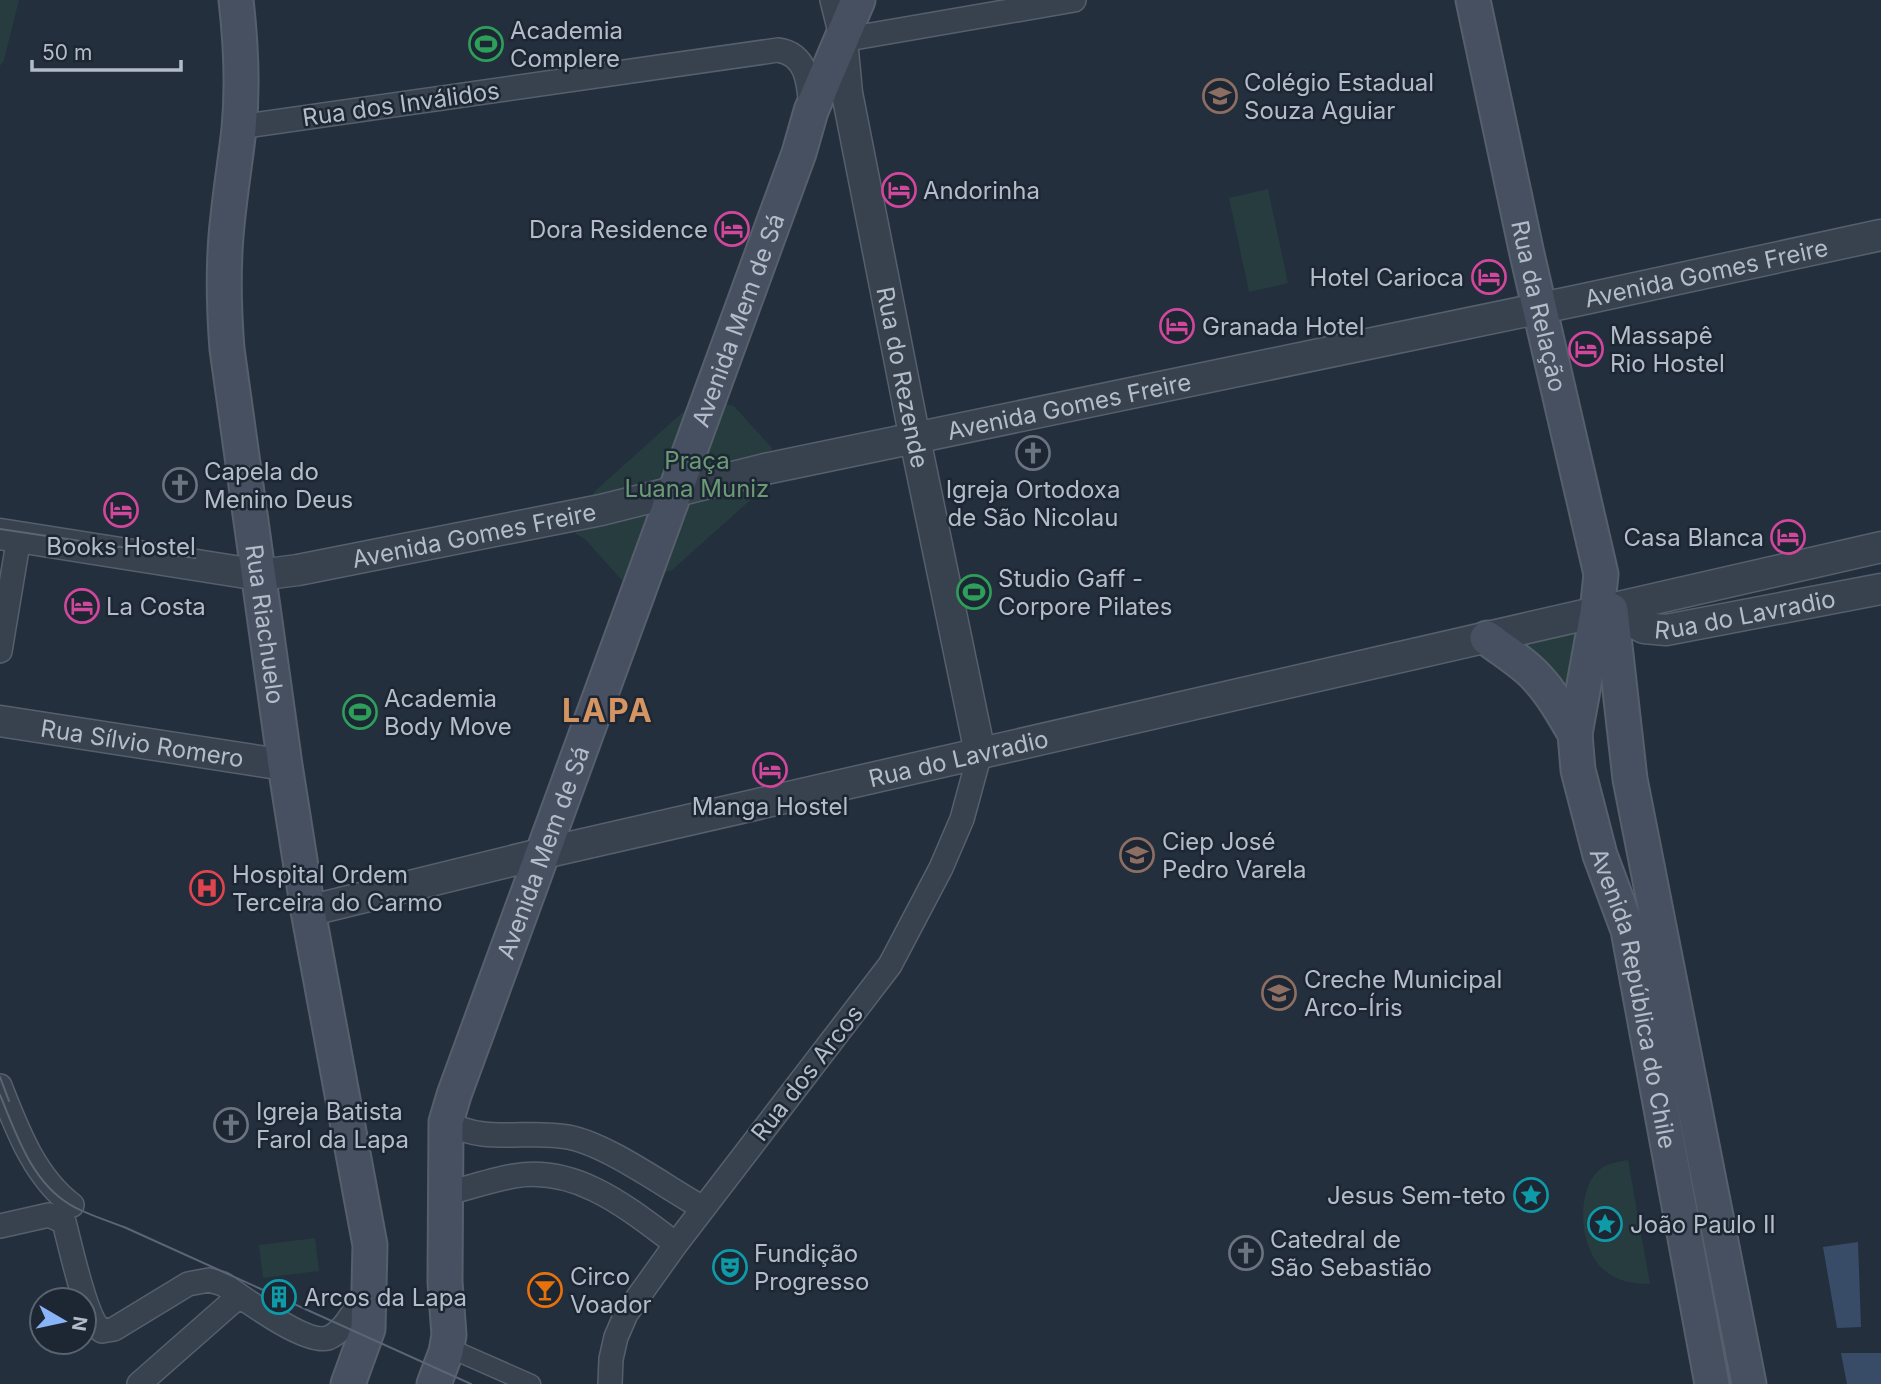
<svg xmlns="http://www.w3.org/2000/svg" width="1881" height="1384" font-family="Inter,sans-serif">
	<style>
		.green { fill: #263c3f }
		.water { fill: #394c67 }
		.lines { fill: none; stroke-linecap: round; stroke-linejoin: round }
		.pedestrian-casing { stroke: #565f6c; stroke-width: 21 }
		.minor-casing { stroke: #565f6c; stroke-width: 26 }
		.tertiary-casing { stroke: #565f6c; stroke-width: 33 }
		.secondary-casing { stroke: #565f6c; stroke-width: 37 }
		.pedestrian { stroke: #38414e; stroke-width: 18 }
		.minor { stroke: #38414e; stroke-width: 23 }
		.tertiary { stroke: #38414e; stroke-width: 30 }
		.secondary { stroke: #465061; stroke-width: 33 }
		.tram { stroke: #5a6575; stroke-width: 2 }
		.labels { text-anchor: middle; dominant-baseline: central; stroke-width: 5; stroke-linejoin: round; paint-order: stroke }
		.poi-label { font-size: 24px; fill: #b4bcc9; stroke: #1d2633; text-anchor: start }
		.street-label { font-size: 24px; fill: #b4bcc9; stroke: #1d2633 }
		.park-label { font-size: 24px; fill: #6b9a76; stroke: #1d2633 }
		.district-label { font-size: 32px; font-weight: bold; letter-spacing: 2px; fill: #d59563; stroke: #1d2633 }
	</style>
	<rect width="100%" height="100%" fill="#242f3e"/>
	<!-- green -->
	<path class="green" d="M0 0H19L4 60 0 66Z
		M1268 189 1288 283 1249 292 1229 198Z
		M701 399 734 406 772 448 756 495 672 570 626 585 585 539 576 534 574 525 595 491 682 413Z
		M1586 629 1577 716 1515 646Z
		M1628 1160 1650 1284C1633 1284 1616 1281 1604 1270 1580 1250 1575 1193 1598 1171 1606 1163 1618 1162 1628 1160Z
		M315 1238 319 1271 263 1278 259 1245Z"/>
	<!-- water -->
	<path class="water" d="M1858 1242 1861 1327 1837 1328 1823 1247Z
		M1841 1353H1881V1384H1847Z"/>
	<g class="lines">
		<!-- pedestrian casing -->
		<g class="pedestrian-casing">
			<path id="pedestrian" d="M447 1347 531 1384"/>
		</g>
		<!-- minor casing -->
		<g class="minor-casing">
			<path id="minor" d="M832 0 842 40 1074 0
				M239 127 778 50C807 54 809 83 811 108
				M0 651 19 537
				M0 1086C17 1129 34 1176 72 1205
				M446 1122C486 1145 526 1129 568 1137 607 1144 667 1188 703 1208
				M445 1194C468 1188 491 1180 514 1176 577 1165 629 1209 676 1244
				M0 1226 49 1215 64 1222C70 1244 86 1321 102 1331L114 1329 188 1284 209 1280 223 1284C242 1297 305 1345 328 1338 346 1331 358 1303 369 1288
				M139 1384 239 1296
				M610 1384 611 1359 616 1337 626 1314 676 1244 890 965 941 868 962 819 980 753"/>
		</g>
		<!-- tertiary casing -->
		<g class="tertiary-casing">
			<g id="tertiary">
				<path id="s1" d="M842 40 847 93 915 439 980 753"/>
				<path id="s2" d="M0 534 259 575 298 570 601 510 765 469 1580 300 1881 235"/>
				<path id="s3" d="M1611 610 1644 628 1666 630 1881 589"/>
				<path id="s4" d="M0 721 285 765"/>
				<path id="s5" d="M308 911 540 854 1881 547"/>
			</g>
		</g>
		<!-- secondary casing -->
		<g class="secondary-casing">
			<g id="secondary">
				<path id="s6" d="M236 0C241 43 243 86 239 129 235 164 229 200 226 236 223 274 224 311 227 349L285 765 308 911 370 1245 368 1329 348 1384"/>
				<path id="s7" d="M1473 0 1527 254 1601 574 1597 613 1575 734 1578 770 1600 855 1628 930 1712 1384"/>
				<path d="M1611 610 1630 779 1749 1384"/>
				<path d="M1487 638C1500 648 1514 657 1527 668 1548 686 1561 710 1575 734"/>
				<path id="s8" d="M434 1384 446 1352 449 1335 445 1282 446 1122 454 1095 799 153 811 111 858 0"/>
			</g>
		</g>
		<!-- pedestrian -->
		<use href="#pedestrian" class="pedestrian"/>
		<!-- minor -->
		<use href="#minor" class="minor"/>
		<!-- tertiary -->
		<use href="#tertiary" class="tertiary"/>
		<!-- secondary -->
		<use href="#secondary" class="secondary"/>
		<!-- tram -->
		<path class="tram" d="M0 529 195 558
			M0 1077 9 1101
			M0 1095C16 1133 31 1181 69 1204 85 1214 106 1220 124 1227L471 1384"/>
	</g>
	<!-- icons -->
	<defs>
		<g id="stadium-ring" transform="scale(1.75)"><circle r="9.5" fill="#1d2633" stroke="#2e9e5b" stroke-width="1.5"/><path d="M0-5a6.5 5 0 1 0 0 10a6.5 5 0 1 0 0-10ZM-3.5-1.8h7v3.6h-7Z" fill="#2e9e5b"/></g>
		<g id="school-ring" transform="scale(1.75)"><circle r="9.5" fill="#1d2633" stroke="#8d6e63" stroke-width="1.5"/><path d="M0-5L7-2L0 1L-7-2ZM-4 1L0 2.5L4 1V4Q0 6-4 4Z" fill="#8d6e63"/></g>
		<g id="hotel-ring" transform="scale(1.75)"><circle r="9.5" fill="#1d2633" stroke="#d1479c" stroke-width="1.5"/><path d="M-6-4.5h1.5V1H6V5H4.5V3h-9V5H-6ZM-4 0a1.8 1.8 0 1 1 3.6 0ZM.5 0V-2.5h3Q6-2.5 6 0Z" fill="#d1479c"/></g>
		<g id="church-ring" transform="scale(1.75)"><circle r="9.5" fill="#1d2633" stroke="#6b7280" stroke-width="1.5"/><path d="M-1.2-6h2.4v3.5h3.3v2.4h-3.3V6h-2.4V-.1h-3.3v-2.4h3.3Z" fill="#6b7280"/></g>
		<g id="hospital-ring" transform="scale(1.75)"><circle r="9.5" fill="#1d2633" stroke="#e0444e" stroke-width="1.5"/><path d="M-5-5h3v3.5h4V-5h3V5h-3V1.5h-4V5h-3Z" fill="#e0444e"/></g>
		<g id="sight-ring" transform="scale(1.75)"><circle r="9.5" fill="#1d2633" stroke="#0f9aa8" stroke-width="1.5"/><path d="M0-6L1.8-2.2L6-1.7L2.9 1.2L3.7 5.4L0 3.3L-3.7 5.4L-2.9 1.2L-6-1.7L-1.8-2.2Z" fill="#0f9aa8"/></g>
		<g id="theatre-ring" transform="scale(1.75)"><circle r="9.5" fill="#1d2633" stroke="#0f9aa8" stroke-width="1.5"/><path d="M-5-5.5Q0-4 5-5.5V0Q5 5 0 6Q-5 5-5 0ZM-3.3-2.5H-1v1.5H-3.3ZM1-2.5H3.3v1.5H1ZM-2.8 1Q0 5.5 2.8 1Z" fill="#0f9aa8"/></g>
		<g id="bar-ring" transform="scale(1.75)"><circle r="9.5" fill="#1d2633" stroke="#e8710a" stroke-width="1.5"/><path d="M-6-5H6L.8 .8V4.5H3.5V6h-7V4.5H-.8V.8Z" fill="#e8710a"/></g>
		<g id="building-ring" transform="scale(1.75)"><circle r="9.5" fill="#1d2633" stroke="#0f9aa8" stroke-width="1.5"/><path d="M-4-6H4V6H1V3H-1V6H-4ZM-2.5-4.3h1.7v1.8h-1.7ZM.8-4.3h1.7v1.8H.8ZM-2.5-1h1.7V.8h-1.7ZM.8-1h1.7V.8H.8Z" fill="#0f9aa8"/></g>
	</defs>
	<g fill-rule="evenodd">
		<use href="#stadium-ring" x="486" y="44"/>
		<use href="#school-ring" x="1220" y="96"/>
		<use href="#hotel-ring" x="899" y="190"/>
		<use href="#hotel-ring" x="732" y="229"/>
		<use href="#hotel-ring" x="1489" y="277"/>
		<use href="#hotel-ring" x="1177" y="326"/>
		<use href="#hotel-ring" x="1586" y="349"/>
		<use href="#church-ring" x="1033" y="453"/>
		<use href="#church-ring" x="180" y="485"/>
		<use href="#hotel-ring" x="121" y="510"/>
		<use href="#hotel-ring" x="1788" y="537"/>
		<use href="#stadium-ring" x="974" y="592"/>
		<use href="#hotel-ring" x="82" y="606"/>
		<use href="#stadium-ring" x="360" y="712"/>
		<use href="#hotel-ring" x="770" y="770"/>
		<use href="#school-ring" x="1137" y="855"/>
		<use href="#hospital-ring" x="207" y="888"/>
		<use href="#school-ring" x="1279" y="993"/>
		<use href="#church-ring" x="231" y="1125"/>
		<use href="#sight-ring" x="1531" y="1195"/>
		<use href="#sight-ring" x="1605" y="1224"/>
		<use href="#church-ring" x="1246" y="1253"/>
		<use href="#theatre-ring" x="730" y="1267"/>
		<use href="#bar-ring" x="545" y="1290"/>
		<use href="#building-ring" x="279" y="1297"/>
	</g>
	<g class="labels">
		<!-- poi labels -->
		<g class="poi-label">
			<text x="510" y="30">Academia<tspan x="510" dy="28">Complere</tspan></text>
			<text x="1244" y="82">Colégio Estadual<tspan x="1244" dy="28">Souza Aguiar</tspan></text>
			<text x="923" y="190">Andorinha</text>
			<text x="708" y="229" text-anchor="end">Dora Residence</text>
			<text x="1464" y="277" text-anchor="end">Hotel Carioca</text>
			<text x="1202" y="326">Granada Hotel</text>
			<text x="1610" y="335">Massapê<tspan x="1610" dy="28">Rio Hostel</tspan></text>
			<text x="204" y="471">Capela do<tspan x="204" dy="28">Menino Deus</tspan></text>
			<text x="1033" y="489" text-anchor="middle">Igreja Ortodoxa<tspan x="1033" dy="28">de São Nicolau</tspan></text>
			<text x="1764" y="537" text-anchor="end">Casa Blanca</text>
			<text x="121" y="546" text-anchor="middle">Books Hostel</text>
			<text x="998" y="578">Studio Gaff -<tspan x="998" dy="28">Corpore Pilates</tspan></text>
			<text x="106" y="606">La Costa</text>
			<text x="384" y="698">Academia<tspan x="384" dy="28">Body Move</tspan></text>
			<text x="770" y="806" text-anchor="middle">Manga Hostel</text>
			<text x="1162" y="841">Ciep José<tspan x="1162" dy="28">Pedro Varela</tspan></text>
			<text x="232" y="874">Hospital Ordem<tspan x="232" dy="28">Terceira do Carmo</tspan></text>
			<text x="1304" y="979">Creche Municipal<tspan x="1304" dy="28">Arco-Íris</tspan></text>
			<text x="256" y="1111">Igreja Batista<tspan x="256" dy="28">Farol da Lapa</tspan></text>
			<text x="1506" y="1195" text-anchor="end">Jesus Sem-teto</text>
			<text x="1630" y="1224">João Paulo II</text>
			<text x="1270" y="1239">Catedral de<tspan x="1270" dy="28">São Sebastião</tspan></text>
			<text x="754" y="1253">Fundição<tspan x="754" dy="28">Progresso</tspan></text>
			<text x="570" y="1276">Circo<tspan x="570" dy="28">Voador</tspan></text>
			<text x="304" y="1297">Arcos da Lapa</text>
		</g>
		<!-- street labels -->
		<g class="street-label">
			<text transform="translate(401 104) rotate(-8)">Rua dos Inválidos</text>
			<text stroke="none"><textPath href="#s2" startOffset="1741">Avenida Gomes Freire</textPath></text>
			<text stroke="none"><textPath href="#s7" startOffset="313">Rua da Relação</textPath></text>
			<text stroke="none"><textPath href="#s8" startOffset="1118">Avenida Mem de Sá</textPath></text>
			<text stroke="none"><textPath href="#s1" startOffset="343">Rua do Rezende</textPath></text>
			<text stroke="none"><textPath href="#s2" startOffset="1090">Avenida Gomes Freire</textPath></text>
			<text stroke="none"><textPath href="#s2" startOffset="481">Avenida Gomes Freire</textPath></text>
			<text stroke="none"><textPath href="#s3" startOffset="140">Rua do Lavradio</textPath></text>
			<text stroke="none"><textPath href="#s6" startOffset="628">Rua Riachuelo</textPath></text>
			<text stroke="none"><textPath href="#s4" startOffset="144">Rua Sílvio Romero</textPath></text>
			<text stroke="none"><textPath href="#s5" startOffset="668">Rua do Lavradio</textPath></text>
			<text stroke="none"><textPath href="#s8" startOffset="551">Avenida Mem de Sá</textPath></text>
			<text stroke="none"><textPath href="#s7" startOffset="1022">Avenida República do Chile</textPath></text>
			<text transform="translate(807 1073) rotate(-52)">Rua dos Arcos</text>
		</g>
		<!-- park labels -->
		<g class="park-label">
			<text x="697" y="460">Praça<tspan x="697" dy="28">Luana Muniz</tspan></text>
		</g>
		<!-- district labels -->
		<g class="district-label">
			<text x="608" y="710">LAPA</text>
		</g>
	</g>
	<!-- north arrow -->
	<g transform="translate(63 1321) rotate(99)"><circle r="33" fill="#1d2633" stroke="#59626f" stroke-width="2"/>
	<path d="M0-5L12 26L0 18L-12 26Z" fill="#8ab4f8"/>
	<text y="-10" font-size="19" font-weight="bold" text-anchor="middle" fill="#b4bcc9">N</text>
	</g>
	<!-- scale -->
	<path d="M32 60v10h149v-10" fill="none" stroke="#b4bcc9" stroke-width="3.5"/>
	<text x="42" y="60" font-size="21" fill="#b4bcc9" stroke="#1d2633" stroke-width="5" paint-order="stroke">50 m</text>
</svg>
